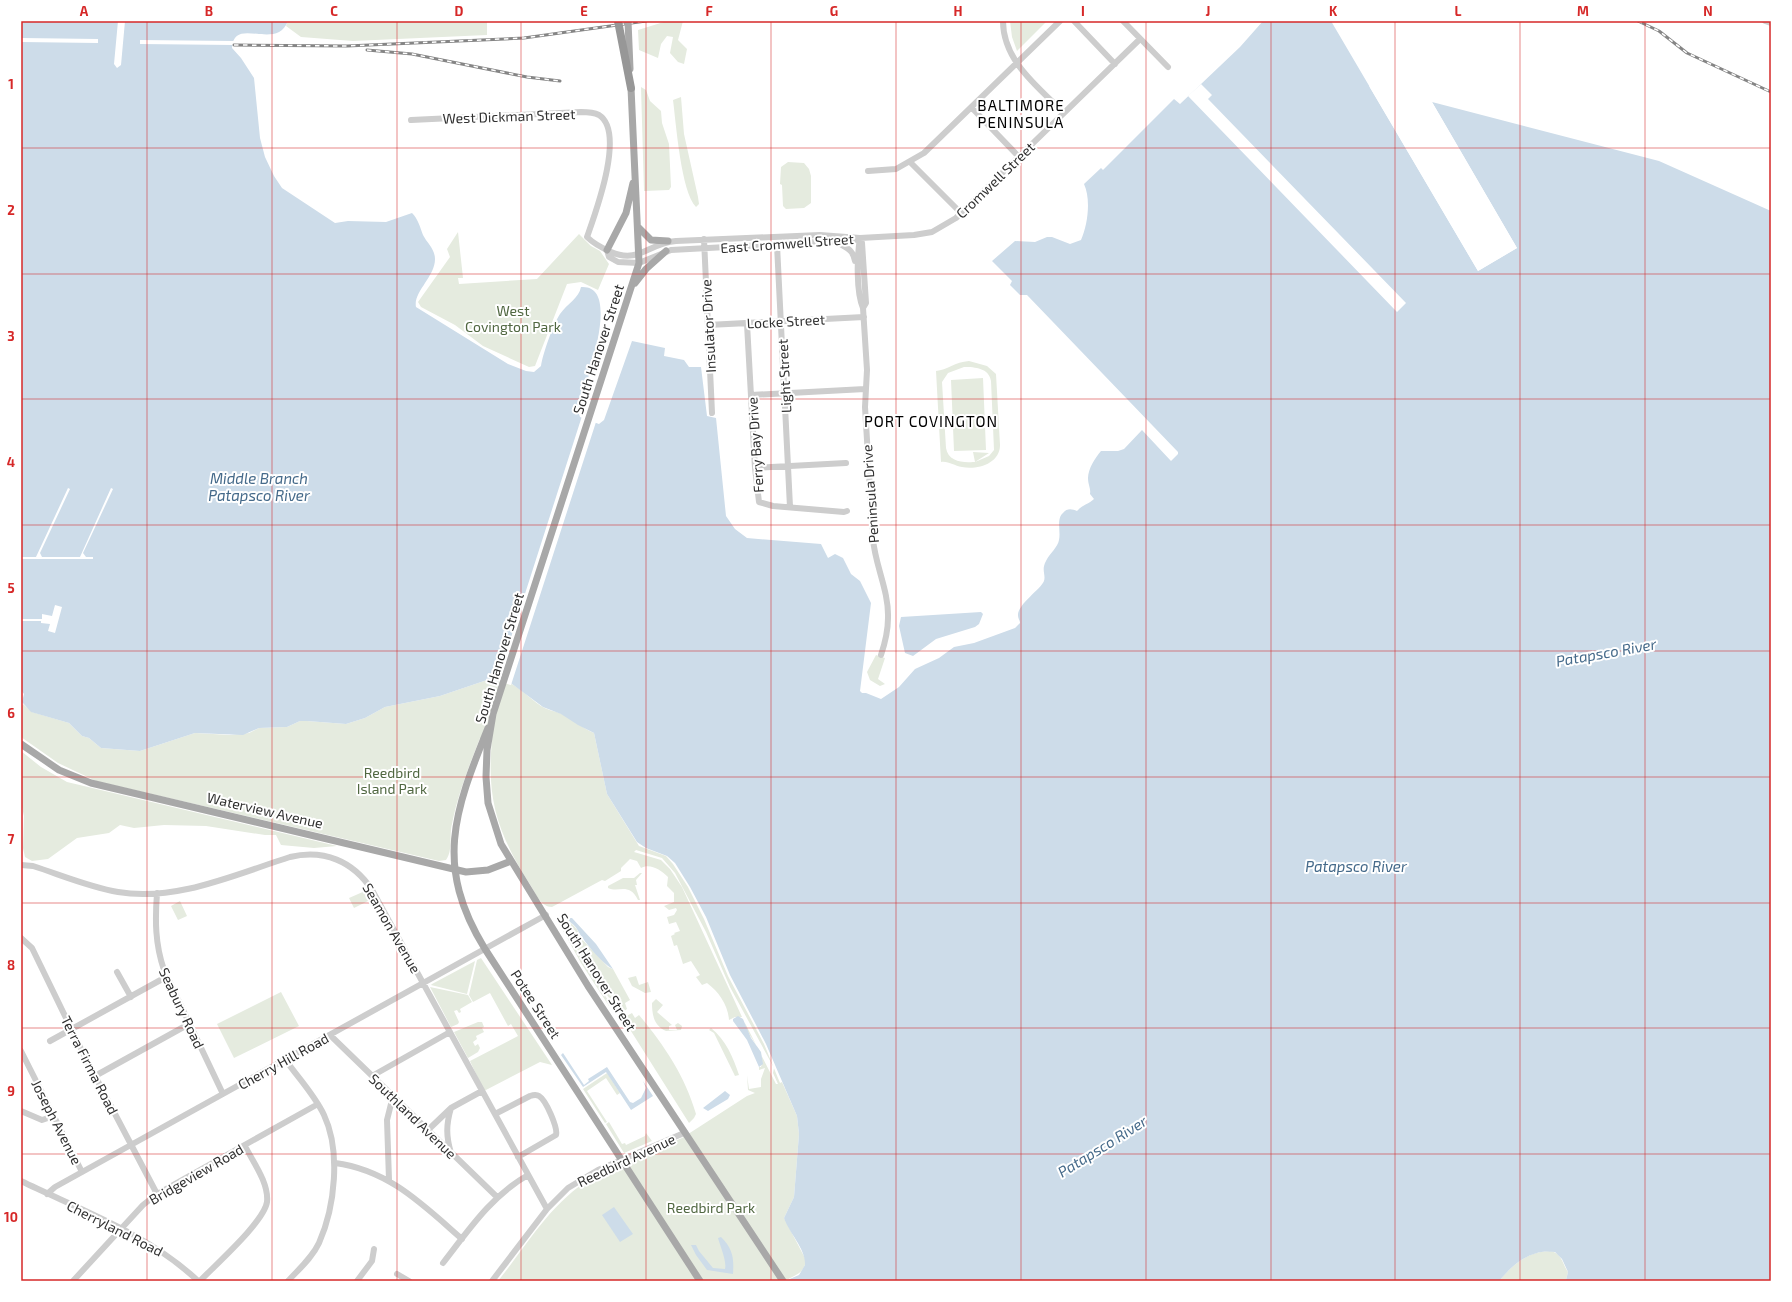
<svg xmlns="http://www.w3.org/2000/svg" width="1792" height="1302" font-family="'Exo 2',sans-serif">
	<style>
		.green { fill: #e5ebdf; fill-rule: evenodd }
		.water { fill: #cddce9 }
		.pier { fill: #fff }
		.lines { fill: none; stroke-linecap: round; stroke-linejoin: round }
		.minor { stroke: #cdcdcd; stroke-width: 6 }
		.major { stroke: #a8a8a8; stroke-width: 7 }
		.rail-casing { stroke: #858585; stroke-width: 3 }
		.rail { stroke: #fff; stroke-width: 1.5; stroke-dasharray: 4.5; stroke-linecap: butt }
		.major-bridge { stroke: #a8a8a8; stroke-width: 7 }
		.highway-bridge { stroke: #979797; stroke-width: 8 }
		.grid { fill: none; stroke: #d62828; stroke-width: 1; stroke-opacity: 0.55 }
		.labels { text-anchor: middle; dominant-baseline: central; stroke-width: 4; stroke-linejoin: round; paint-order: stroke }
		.street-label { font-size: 14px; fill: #303030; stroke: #fff }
		.park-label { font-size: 14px; fill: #506741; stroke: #fff }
		.neighbourhood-label { font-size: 15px; letter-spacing: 1px; fill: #000; stroke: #fff }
		.water-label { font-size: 15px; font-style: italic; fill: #456a8a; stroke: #fff }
		.neatline { fill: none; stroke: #d62828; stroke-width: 1.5 }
		.grid-label { font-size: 13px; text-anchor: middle; font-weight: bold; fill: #d62828 }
	</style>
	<rect width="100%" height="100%" fill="#fff"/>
	<!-- green -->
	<path class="green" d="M288 21H487V35L353 41 301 37 286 26Z
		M667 21H683L678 40 687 49 684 64 678 62 670 53 673 37 667 36 661 44 658 58 639 50 638 30Z
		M1010 21H1047L1017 51 1012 37Z
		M641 87 646 90 650 101 661 111 662 123 669 144 671 187 669 190 644 191Z
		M681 97 684 134 698 197 699 204 696 207C681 192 676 123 673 100Z
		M788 162 804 163 809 169 811 176V203L804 208 786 209 783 206 782 185 780 184 781 167Z
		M458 232 463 278H458L459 284 537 279 579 234 591 246 600 251 609 264 598 290 581 282 567 284 535 366 529 367 483 346 455 325 421 307 418 302 450 257 447 249Z
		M969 361 987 366 996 374 1000 445C1000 464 977 470 962 467 954 466 949 461 941 462L936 371C947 370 955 362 969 361ZM964 367C975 367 989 368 991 381L994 450 989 456 975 462 989 453 973 452 975 462H973C962 463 948 461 946 448L942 382 948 373Z
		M983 378 986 450 954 451 951 380Z
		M876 655 885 658 878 679 885 684 880 686 870 680 867 672Z
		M496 679C515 681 526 696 541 706 547 710 555 711 562 714 573 719 582 728 594 733L607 794 639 846 666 856 673 864 688 887 704 919 728 976 764 1044 780 1083 782 1082 797 1116 799 1134 794 1197 784 1218 806 1260C805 1273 795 1275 785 1281H498C527 1245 551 1202 592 1178L682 1138 747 1096 755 1093 748 1090 747 1075 750 1072 747 1075 749 1089 761 1087V1079L765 1068 759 1070V1067H761C767 1051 747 1038 745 1023L776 1084H778L773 1073 774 1068 730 987 706 932 675 873 662 858 636 850 634 852 661 860 670 869 682 887 742 1017H735L729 1020C728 1005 719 992 707 983L702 985 696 977 700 975 691 961 683 964 677 945 674 946 671 936 675 934 674 933 680 931 676 922 669 924 667 917 674 915 677 910 676 908 669 910 664 906 674 902V893L667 886 668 877C661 870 650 863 641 868L637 861 630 859 621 868V871L605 881 602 880 552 907C541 907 536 894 531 886 499 836 486 801 492 741L480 738C469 766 458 794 452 824 449 835 453 851 446 860L439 861 96 781 58 763 21 737V708L23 704 32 712 69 723 82 736 89 738 101 748 140 751 195 733 230 735 249 733 259 728 287 727 300 721H307L346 724 365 718 385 707 440 696 487 680Z
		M21 751 41 767 67 782 337 846 314 848 281 845 276 835H265L206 826 164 825 134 828 120 825 109 833 77 838 48 859 32 861 25 857 23 848 24 816 21 803Z
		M640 873H642L636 880 637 885H635L640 900H638C629 882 619 893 608 888V886L623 878H634Z
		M365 891 370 900 354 908 349 898Z
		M180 901 187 916 178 920 171 906Z
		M558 917H568L567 919 577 929 580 937 608 967 613 969 630 1000 625 1003 627 1009 620 1014 586 964Z
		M556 918 611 1005 609 1006 581 963Z
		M481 958 552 1065 540 1062 484 1091 470 1061 518 1036 511 1024 508 1026 490 993 473 1002 469 995 477 960Z
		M475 961 467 994 431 985 432 984Z
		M636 976 639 985 648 982 651 992 645 993 632 986 628 978Z
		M430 987 468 995 472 1002 460 1009 461 1012 459 1013 457 1010 454 1011 459 1022 458 1024 451 1027Z
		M281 992 299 1026 234 1058 217 1024Z
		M656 999 663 1005 657 1012 672 1025 669 1026V1030H677L675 1025 678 1023 682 1026 681 1030 666 1031C654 1026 652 1015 652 1003Z
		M632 1013 635 1018 639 1015C664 1045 685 1076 696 1114L694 1118 689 1123 624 1020 623 1018Z
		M478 1022H482L484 1027 482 1028 484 1032 476 1036 477 1039 473 1042 475 1046 478 1044 480 1048 478 1052 468 1058 454 1032Z
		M711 1028C726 1040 733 1057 739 1075L735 1076 714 1033 709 1030Z
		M607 1073 620 1093 617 1095 606 1078 587 1091 607 1122 605 1123 583 1089Z
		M609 1122 622 1144 625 1143 626 1145 645 1136 646 1133 652 1141 624 1153 606 1124Z
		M1550 1251C1562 1253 1562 1263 1568 1272L1566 1280 1499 1281C1512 1265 1529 1251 1550 1251Z"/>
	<!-- water -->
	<path class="water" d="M21 21H288C276 52 234 15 232 48L241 58 254 78 260 138 265 157 274 176 282 188 335 223 348 221 386 222 412 213C418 219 420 227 423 235 427 243 435 249 435 259 435 277 413 292 416 307L508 364 526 371 534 372 541 366C543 353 553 325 560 314 567 304 579 298 581 287 626 284 580 394 579 414L580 417 599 424 604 420 632 341 665 348 664 356 684 360 689 367H701L707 416 716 418 726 516 735 529 747 538 821 544 828 558 835 554 843 558 851 574 860 581 871 603 860 691 862 693H866L881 699 899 687 915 669 939 658 954 647 974 643 1015 628 1020 623C1020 620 1018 619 1018 615 1018 604 1041 589 1044 581 1046 574 1041 570 1046 561 1050 553 1058 547 1059 540 1061 531 1056 519 1063 513 1067 508 1072 509 1077 511 1082 505 1089 504 1094 499L1090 494C1091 488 1088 485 1088 478 1088 469 1095 458 1101 451H1118L1124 449 1142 430 1171 461 1178 454V452L1027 295H1020L1010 285 1012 281 992 261 1015 241 1035 242 1047 237H1052L1070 244 1081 240C1088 224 1091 199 1084 184L1101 168 1103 170 1174 99 1180 104 1240 47 1263 21H1331L1478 271 1517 248 1432 102 1659 161 1771 211V1281H1562L1566 1280 1568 1272 1562 1259 1555 1252C1532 1248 1513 1264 1499 1281H785L799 1275 805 1265C806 1249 789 1233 784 1218L794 1197 799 1134 797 1116 766 1044 730 975 706 917 690 887 675 863 667 856 646 848 637 842 607 794 594 733 578 725 561 714 543 707 512 684 504 679H496L487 680 440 696 385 707 365 718 346 724 307 721H300L287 727 259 728 243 735 195 733 140 751 101 748 89 738 82 736 69 723 31 712 22 702 24 694 21 690Z
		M981 612 983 614 979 624 975 627 936 639 913 656 905 653 899 626 901 617Z
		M567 918H572L596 944 613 969C602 964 582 939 577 929 575 925 569 922 567 918Z
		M738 1016 743 1019 751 1038 761 1052 763 1064 759 1067 747 1040 733 1021V1019Z
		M563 1053 584 1085 589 1081 588 1079 607 1067 630 1102 633 1103 641 1098 646 1088 643 1081 653 1096 631 1110 606 1072 583 1087 561 1055Z
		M725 1091 730 1095 728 1099 708 1111 703 1108Z
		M614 1207 633 1234 620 1242 602 1215Z
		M721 1237C733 1249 734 1258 733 1274L707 1270 696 1255 691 1245H696L699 1251 713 1268 725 1269C727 1261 720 1246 718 1238Z"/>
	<!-- pier -->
	<path class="pier" d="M118 21H125L121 65 117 68 114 64Z
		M21 38 98 39V43L21 42Z
		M140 40 234 41V45L140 44Z
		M1201 84 1212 95 1208 99 1406 303 1397 312 1188 96Z
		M1369 86 1372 87 1478 268 1514 248 1430 102H1432L1517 248 1478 271Z
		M582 416 596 422 511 685 497 681Z
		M68 488 70 489 40 553 42 557H80L111 488 113 489 83 553 86 557H93V559H21V557H36Z
		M55 605 62 607 55 633 48 631 50 624 41 623V621H21V619H42V614L52 616Z"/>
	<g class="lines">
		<!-- minor -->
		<path class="minor" d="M1003 21C1003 61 1038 87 1064 113
			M1074 21 1115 64
			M1123 21 1168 67
			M1765 21 1771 23
			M972 108 1019 157
			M411 120 581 112C587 112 593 112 599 115 626 132 595 214 587 237 594 244 602 248 611 252 639 264 649 243 676 241L820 235 860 238 914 235 932 232 956 218 1140 39
			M910 162 961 213
			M868 171 896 169 924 153 1060 21
			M860 238C857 256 856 292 863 308L867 370 865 407 873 539C875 565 889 591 888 618 888 631 885 643 881 655
			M704 239 712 413
			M837 242C846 248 853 249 855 261
			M862 243 866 303 863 308
			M777 245 790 507
			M607 250 609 257 618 262 639 263 671 250 856 240
			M747 324 755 468 759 502 773 506 844 512 847 511
			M708 325 864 317
			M751 395 865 389
			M755 468 846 463
			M21 865 33 866C61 875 89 887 118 892 176 902 236 874 290 857 324 849 353 861 372 890L547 1209
			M157 893C155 920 155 944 164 970L223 1094
			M21 938 32 948 83 1053 157 1194
			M117 972 131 997
			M330 1035 497 1197
			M50 1041 166 977
			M21 1051 82 1172
			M285 1059C298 1078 314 1094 324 1115 341 1151 335 1207 319 1243 312 1258 299 1269 288 1281
			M95 1076 189 1024
			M372 1076 450 1032
			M451 1108C446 1125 446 1136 451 1153
			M21 1111 42 1120 54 1116
			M495 1114 530 1096C533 1095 536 1094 539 1096 546 1100 558 1128 556 1135L518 1157
			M428 1130 451 1108 482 1091
			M335 1163C389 1170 423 1205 462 1239
			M389 1180 387 1120 391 1104 397 1100
			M21 1181C81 1210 150 1235 198 1281
			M47 1194 55 1187 546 915
			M443 1263C468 1231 491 1196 528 1175
			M397 1274 409 1281
			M73 1281 143 1205 157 1194 318 1104
			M200 1281C215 1265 264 1222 267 1202 269 1183 253 1162 245 1146
			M357 1281 372 1261 374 1249
			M492 1281 547 1209 568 1188 598 1170 684 1133"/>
		<!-- major -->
		<path class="major" d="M631 88 639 263 493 714 487 750 486 777 488 803 501 844 588 986 783 1281
			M638 227 651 240 668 241
			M607 250 626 213 633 183
			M635 283 646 269 666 251
			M488 728C454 812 434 866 485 949L700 1281
			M21 744 59 770 91 783 466 872 488 870 511 861"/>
		<!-- rail casing -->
		<g class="rail-casing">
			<path id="rail" d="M1638 21 1659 31 1687 53 1771 92
				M234 45 347 46 524 38 646 21
				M367 50 412 54 527 77 560 81"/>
		</g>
		<!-- rail -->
		<use href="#rail" class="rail"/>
		<!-- major-bridge -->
		<path class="major-bridge" d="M628 21 630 69"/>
		<!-- highway-bridge -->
		<path class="highway-bridge" d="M618 21 631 88"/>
	</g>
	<!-- grid -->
	<path class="grid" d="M147 21V1281M272 21V1281M397 21V1281M521 21V1281M646 21V1281M771 21V1281M896 21V1281M1021 21V1281M1146 21V1281M1271 21V1281M1395 21V1281M1520 21V1281M1645 21V1281M21 148H1771M21 274H1771M21 399H1771M21 525H1771M21 651H1771M21 777H1771M21 903H1771M21 1028H1771M21 1154H1771"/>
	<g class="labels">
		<!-- street labels -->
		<g class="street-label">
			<text transform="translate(509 116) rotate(-2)">West Dickman Street</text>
			<text transform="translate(995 180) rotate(-44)">Cromwell Street</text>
			<text transform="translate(787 243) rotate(-4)">East Cromwell Street</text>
			<text transform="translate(786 321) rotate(-3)">Locke Street</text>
			<text transform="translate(708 326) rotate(-93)">Insulator Drive</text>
			<text transform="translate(598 349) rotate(-72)">South Hanover Street</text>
			<text transform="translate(784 376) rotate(-93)">Light Street</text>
			<text transform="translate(755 445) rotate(-94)">Ferry Bay Drive</text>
			<text transform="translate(870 494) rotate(-94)">Peninsula Drive</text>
			<text transform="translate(499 658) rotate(-73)">South Hanover Street</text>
			<text transform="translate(265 810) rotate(13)">Waterview Avenue</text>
			<text transform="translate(392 928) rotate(60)">Seamon Avenue</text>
			<text transform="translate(597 972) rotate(58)">South Hanover Street</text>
			<text transform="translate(536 1004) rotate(57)">Potee Street</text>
			<text transform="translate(182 1008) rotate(65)">Seabury Road</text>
			<text transform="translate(283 1061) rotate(-29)">Cherry Hill Road</text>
			<text transform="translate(90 1065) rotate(63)">Terra Firma Road</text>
			<text transform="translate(413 1116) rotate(44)">Southland Avenue</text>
			<text transform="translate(57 1122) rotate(63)">Joseph Avenue</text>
			<text transform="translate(626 1160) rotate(-25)">Reedbird Avenue</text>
			<text transform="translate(196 1174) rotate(-30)">Bridgeview Road</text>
			<text transform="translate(115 1228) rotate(27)">Cherryland Road</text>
		</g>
		<!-- park labels -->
		<g class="park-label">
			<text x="513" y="310">West<tspan x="513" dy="16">Covington Park</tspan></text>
			<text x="392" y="772">Reedbird<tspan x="392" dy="16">Island Park</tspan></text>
			<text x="711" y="1207">Reedbird Park</text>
		</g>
		<!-- neighbourhood labels -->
		<g class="neighbourhood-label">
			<text x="1021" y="105">BALTIMORE<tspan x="1021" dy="17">PENINSULA</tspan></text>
			<text x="931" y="421">PORT COVINGTON</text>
		</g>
		<!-- water labels -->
		<g class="water-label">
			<text x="259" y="478">Middle Branch<tspan x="259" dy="17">Patapsco River</tspan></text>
			<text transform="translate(1606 652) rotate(-10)">Patapsco River</text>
			<text x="1356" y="866">Patapsco River</text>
			<text transform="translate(1102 1146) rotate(-32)">Patapsco River</text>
		</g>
	</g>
	<!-- border -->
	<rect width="1792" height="1302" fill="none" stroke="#ffffff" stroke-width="44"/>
	<rect x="22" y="22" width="1748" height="1258" class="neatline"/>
	<g class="grid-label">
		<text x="84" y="16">A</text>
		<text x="209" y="16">B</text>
		<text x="334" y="16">C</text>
		<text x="459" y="16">D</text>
		<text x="584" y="16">E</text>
		<text x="709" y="16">F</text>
		<text x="834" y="16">G</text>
		<text x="958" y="16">H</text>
		<text x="1083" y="16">I</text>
		<text x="1208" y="16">J</text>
		<text x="1333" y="16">K</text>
		<text x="1458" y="16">L</text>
		<text x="1583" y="16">M</text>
		<text x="1708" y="16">N</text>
		<text x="11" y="89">1</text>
		<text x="11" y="215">2</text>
		<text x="11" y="341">3</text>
		<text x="11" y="467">4</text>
		<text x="11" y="593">5</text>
		<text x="11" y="718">6</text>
		<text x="11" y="844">7</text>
		<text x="11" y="970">8</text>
		<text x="11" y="1096">9</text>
		<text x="11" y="1222">10</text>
	</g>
</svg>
